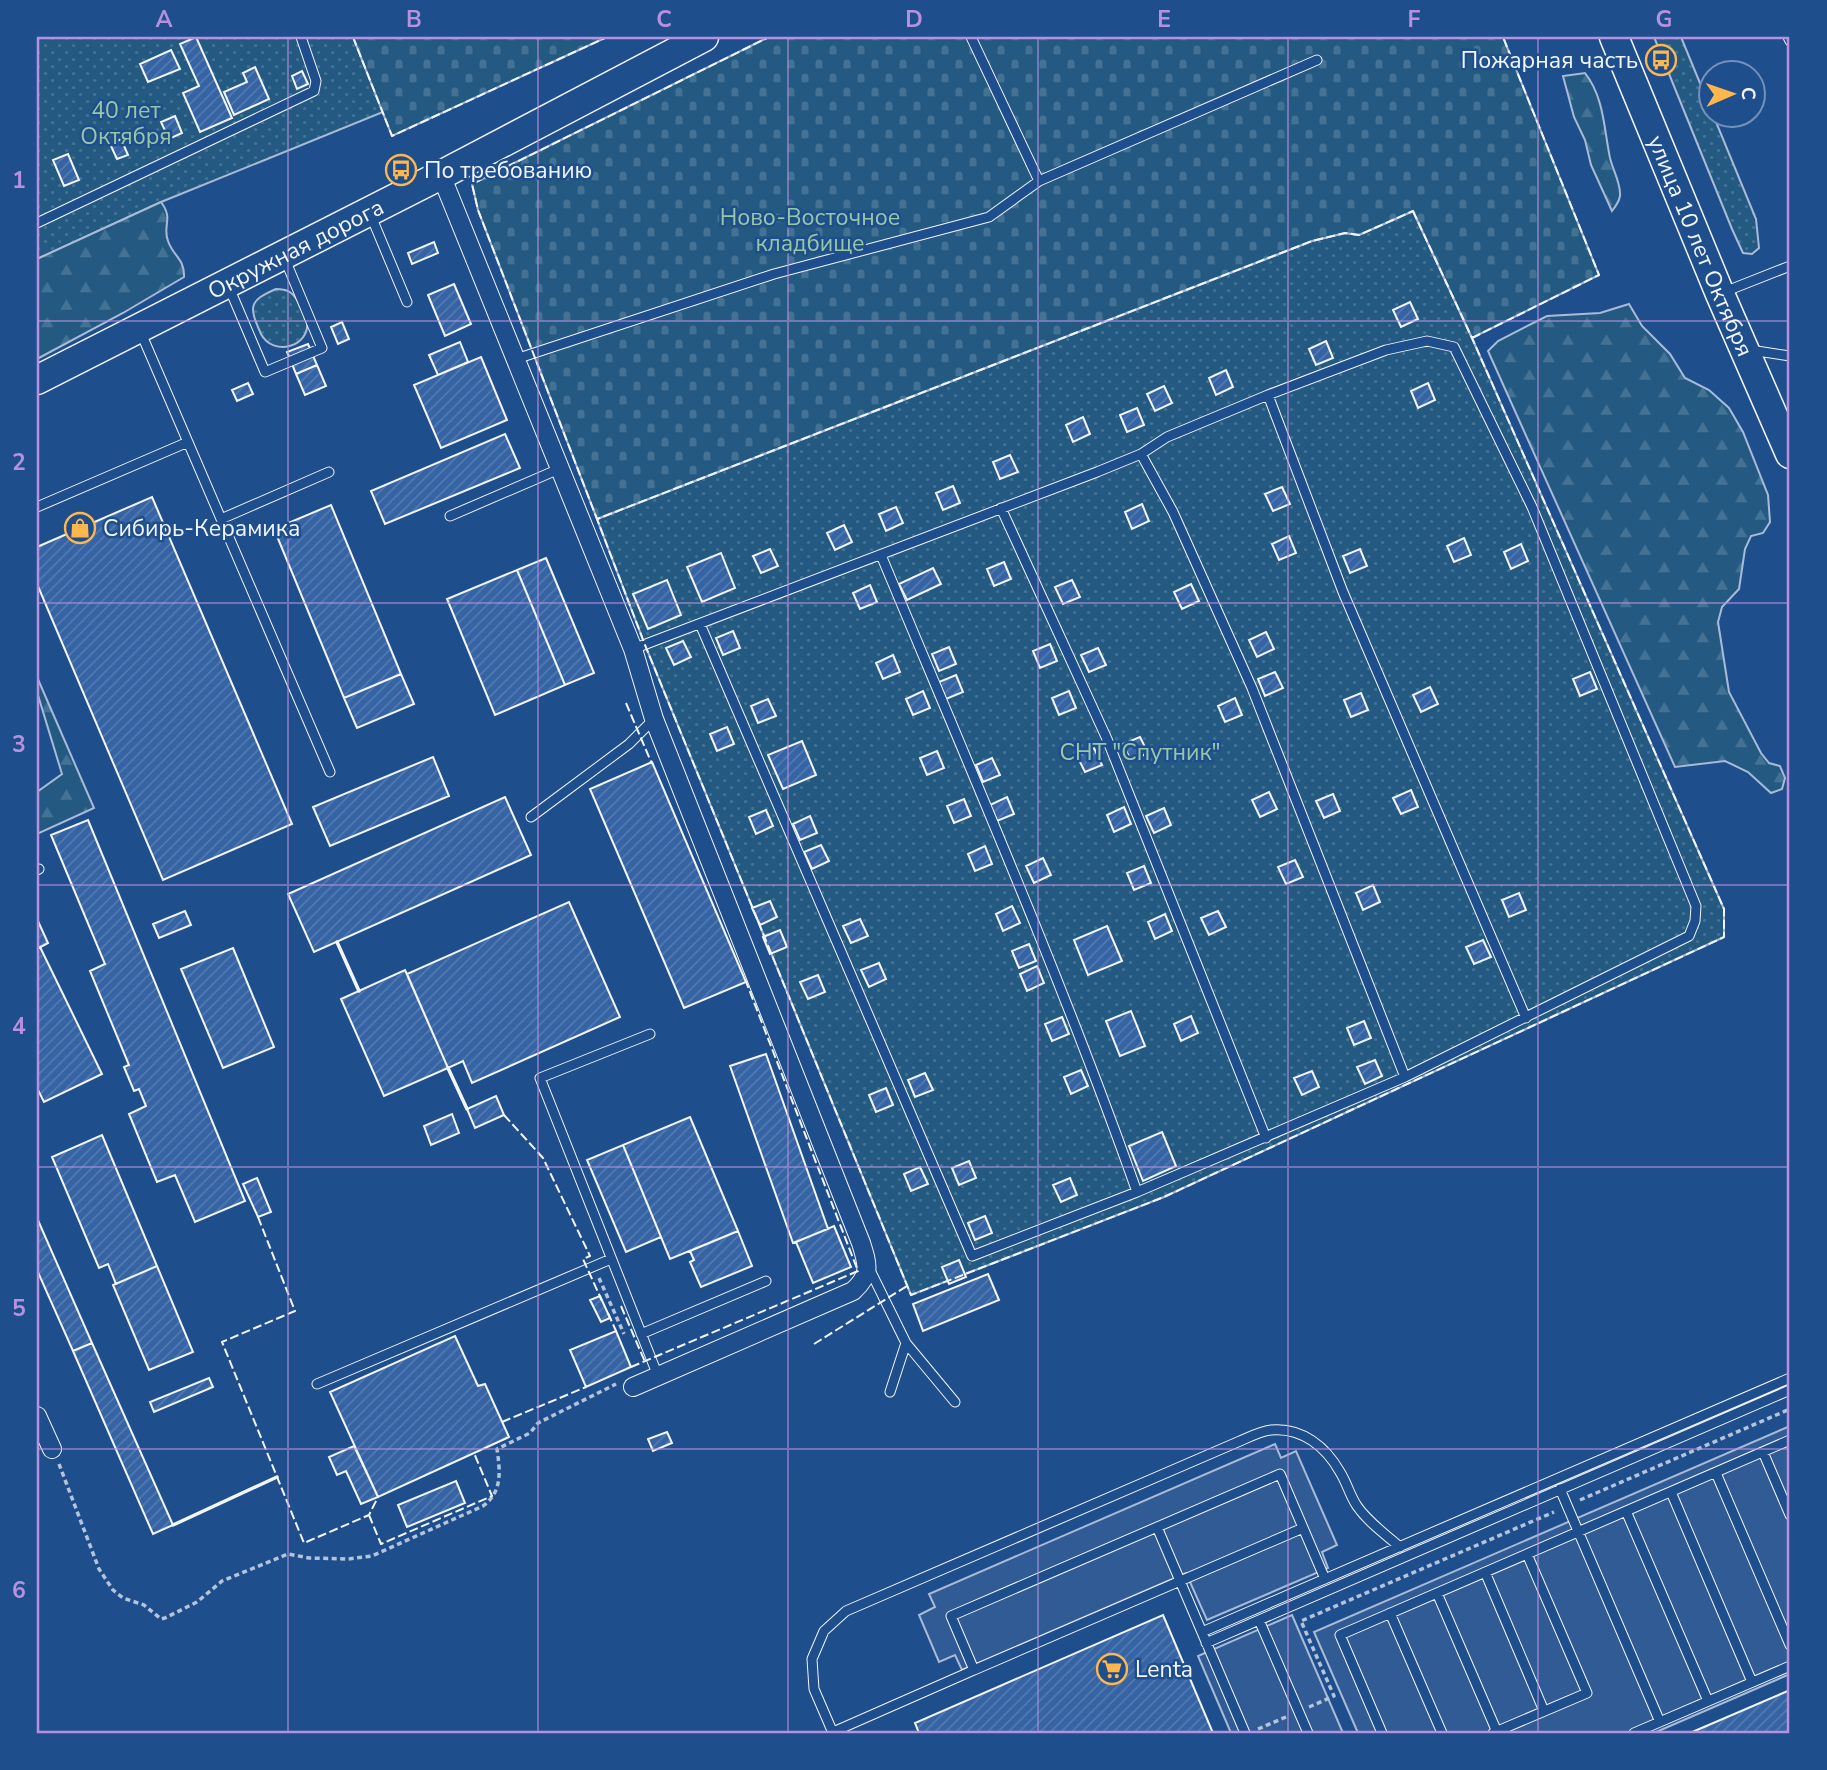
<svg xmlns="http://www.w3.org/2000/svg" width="1827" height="1770" font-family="'Nunito Sans',sans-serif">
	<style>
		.grass { fill: url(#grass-dots); stroke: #a8bbd7; stroke-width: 2 }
		.forest { fill: url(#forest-firs); stroke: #a8bbd7; stroke-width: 2 }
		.cemetery { fill: url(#cemetery-stones); stroke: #a8bbd7; stroke-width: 2 }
		.parking { fill: #305b95; stroke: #a8bbd7; stroke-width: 2 }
		.building { fill: url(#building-hatch); stroke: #f2f6ff; stroke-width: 2 }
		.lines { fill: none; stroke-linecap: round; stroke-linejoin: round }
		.service-casing { stroke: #f2f6ff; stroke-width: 11 }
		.minor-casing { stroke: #f2f6ff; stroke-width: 20 }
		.primary-casing { stroke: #f2f6ff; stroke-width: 31 }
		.path { stroke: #b3c4dc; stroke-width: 3.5; stroke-dasharray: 5 3.5; stroke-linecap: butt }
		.service { stroke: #1f4e8c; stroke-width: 9 }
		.minor { stroke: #1f4e8c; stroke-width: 18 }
		.primary { stroke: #1f4e8c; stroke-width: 28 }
		.fence { stroke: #f2f6ff; stroke-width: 2; stroke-dasharray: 9 3.5; stroke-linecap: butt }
		.wall { stroke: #f2f6ff; stroke-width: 3.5 }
		.grid { fill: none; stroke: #b691df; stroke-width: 2; stroke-opacity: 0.55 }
		.labels { text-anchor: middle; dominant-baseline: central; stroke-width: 5; stroke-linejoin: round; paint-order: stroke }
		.poi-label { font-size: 23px; fill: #f2f6ff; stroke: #1f4e8c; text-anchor: start }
		.park-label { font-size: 23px; fill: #97c8a6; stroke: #1f4e8c }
		.street-label { font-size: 23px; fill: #f2f6ff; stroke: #1f4e8c }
		.neatline { fill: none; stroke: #b691df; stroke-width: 2.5 }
		.grid-label { font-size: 23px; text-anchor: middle; font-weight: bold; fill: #b691df }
	</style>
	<defs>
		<pattern id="grass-dots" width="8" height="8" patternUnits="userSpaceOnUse" patternTransform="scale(1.75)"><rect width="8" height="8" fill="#245a82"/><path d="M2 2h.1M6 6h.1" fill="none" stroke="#447295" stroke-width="1.8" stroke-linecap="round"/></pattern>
		<pattern id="forest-firs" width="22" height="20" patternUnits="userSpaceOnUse" patternTransform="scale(1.75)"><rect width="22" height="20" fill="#245a82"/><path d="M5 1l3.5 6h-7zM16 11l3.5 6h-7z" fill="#447295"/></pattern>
		<pattern id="cemetery-stones" width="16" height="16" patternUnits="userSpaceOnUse" patternTransform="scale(1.75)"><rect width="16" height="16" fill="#245a82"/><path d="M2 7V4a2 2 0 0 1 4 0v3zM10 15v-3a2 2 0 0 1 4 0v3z" fill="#447295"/></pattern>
		<pattern id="building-hatch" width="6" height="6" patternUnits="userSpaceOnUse" patternTransform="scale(1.75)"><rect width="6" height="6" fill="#3563a3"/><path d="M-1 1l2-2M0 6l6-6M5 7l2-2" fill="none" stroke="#537ab1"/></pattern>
	</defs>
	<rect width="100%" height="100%" fill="#1f4e8c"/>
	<!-- grass -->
	<path class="grass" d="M37 37H353L383 112 161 202 37 259Z
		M1654 37H1681L1756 219 1759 248 1752 254 1743 253 1732 229Z
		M1413 211 1472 338 1724 909V937L1164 1197 911 1295 645 645 597 519 1312 241 1345 233 1359 235Z
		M276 289C287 289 293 292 298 302 300 308 306 316 307 322 310 347 273 357 261 334 249 307 248 301 276 289Z"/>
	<!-- forest -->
	<path class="forest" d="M1585 73C1604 97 1604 129 1610 158 1613 171 1621 183 1620 196 1619 202 1616 206 1612 211L1591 165 1585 140 1574 117 1563 76Z
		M161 202C174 219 162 226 168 241 173 256 185 259 184 277L123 313 37 359V259Z
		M1629 304 1642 326 1670 354 1685 378 1709 390 1729 408 1743 432 1768 495 1770 522 1763 533 1751 536 1745 549 1739 589 1722 607 1718 622 1729 692 1761 753 1769 763 1780 766 1785 778 1782 789 1771 793 1748 772 1725 761 1675 767 1488 351 1498 341 1547 316 1600 313Z
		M37 677 94 808 37 834V792L62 774 37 692Z"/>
	<!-- cemetery -->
	<path class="cemetery" d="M353 37H607L392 136Z
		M769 37H1503L1599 275 1472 338 1413 211 1359 235 1345 233 1312 241 597 519 478 210 472 184Z"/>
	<!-- parking -->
	<path class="parking" d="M1790 1426V1674L1654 1733H1358L1314 1632Z
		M1275 1444 1281 1458 1296 1451 1337 1545 1322 1552 1328 1568 1207 1620 1186 1573 962 1670 955 1655 939 1662 919 1615 935 1607 929 1594Z
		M1292 1615 1343 1733H1231L1198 1656Z"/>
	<!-- building -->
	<path class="building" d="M196 37 232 118 200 132 183 93 199 86 180 44Z
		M171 50 180 69 148 82 140 64Z
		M255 67 269 99 234 115 224 92 247 82 243 73Z
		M302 71 308 84 297 89 292 76Z
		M175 116 182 133 169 139 161 122Z
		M121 139 128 155 117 159 110 144Z
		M68 154 79 180 64 186 53 160Z
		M434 242 438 253 412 264 408 253Z
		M454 284 471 324 445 336 428 295Z
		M1410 302 1418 319 1401 327 1393 310Z
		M342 322 349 339 338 344 331 327Z
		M1326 341 1333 358 1316 365 1309 349Z
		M460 342 468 362 438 375 429 355Z
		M308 344 317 365 296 374 287 352Z
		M481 357 507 420 441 448 414 385Z
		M317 365 326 386 305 395 296 374Z
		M1226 370 1233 387 1216 395 1209 378Z
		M248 383 253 394 237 401 232 390Z
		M1428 383 1435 400 1418 408 1411 391Z
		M1164 386 1172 403 1155 411 1147 394Z
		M1137 408 1144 425 1127 432 1120 415Z
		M1083 417 1090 434 1073 442 1066 425Z
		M505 434 520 468 385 524 371 491Z
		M1010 455 1018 472 1000 479 993 462Z
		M953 486 960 503 943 510 936 493Z
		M1282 487 1290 504 1273 511 1265 494Z
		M152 497 292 824 163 880 37 584V547Z
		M1142 504 1149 521 1132 529 1125 512Z
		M331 505 401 674 344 698 274 529Z
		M896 507 903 523 886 531 879 514Z
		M844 525 852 542 835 550 827 533Z
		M1289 536 1296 553 1279 560 1272 544Z
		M1464 538 1471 555 1454 562 1447 546Z
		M1521 544 1528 561 1511 569 1504 552Z
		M770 549 778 566 761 573 753 556Z
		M1360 549 1367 566 1350 573 1343 556Z
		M721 553 735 588 702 602 687 567Z
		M546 558 594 673 565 685 517 570Z
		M1004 562 1011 579 994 586 987 569Z
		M933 568 941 584 907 600 899 584Z
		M517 570 565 685 495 715 447 599Z
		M667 580 681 615 648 629 633 594Z
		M1072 580 1080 597 1063 604 1055 587Z
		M1191 584 1199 601 1182 609 1174 592Z
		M870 585 877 602 860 609 853 593Z
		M733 631 740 648 723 655 716 638Z
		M1266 632 1274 649 1257 657 1249 640Z
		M683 641 691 657 674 665 666 648Z
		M1050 644 1057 661 1040 668 1033 651Z
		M949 647 956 664 939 671 932 654Z
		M1098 648 1106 665 1089 672 1081 655Z
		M893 655 900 672 883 679 876 663Z
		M1275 672 1283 688 1265 696 1258 679Z
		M1590 672 1597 689 1580 696 1573 679Z
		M401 674 414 704 357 728 344 698Z
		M956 675 963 692 946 699 939 682Z
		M1430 687 1438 704 1421 712 1413 695Z
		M923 691 930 708 913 715 906 699Z
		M1069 691 1076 708 1059 715 1052 698Z
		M1361 693 1368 710 1351 717 1344 700Z
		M1235 698 1242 715 1225 722 1218 706Z
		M768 699 776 716 758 723 751 706Z
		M727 727 734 744 717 751 710 734Z
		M1140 737 1148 753 1131 761 1123 744Z
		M802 741 816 775 783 789 768 755Z
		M1094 748 1102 765 1085 772 1077 756Z
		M937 751 944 768 927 775 920 758Z
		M433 757 449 796 330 846 313 807Z
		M992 758 1000 775 983 782 976 765Z
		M652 762 746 982 684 1008 590 789Z
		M1411 790 1418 807 1401 814 1393 798Z
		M1269 792 1277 809 1260 817 1252 800Z
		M1333 794 1340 811 1324 818 1316 801Z
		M505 797 531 855 314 952 288 894Z
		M1007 797 1014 814 997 821 990 805Z
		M964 799 971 816 954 823 947 806Z
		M1124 807 1131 824 1114 832 1107 815Z
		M1164 808 1171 825 1154 833 1146 816Z
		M766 810 773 826 756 834 749 817Z
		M810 816 817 833 800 840 793 824Z
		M88 820 245 1201 195 1222 175 1175 157 1182 129 1114 146 1106 139 1089 134 1091 124 1067 129 1065 90 971 105 964 51 835Z
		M821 845 829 861 812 869 804 852Z
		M985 846 992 864 975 871 968 854Z
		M1043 858 1051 875 1034 883 1026 866Z
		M1295 860 1303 877 1286 884 1278 867Z
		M1144 866 1151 883 1134 890 1127 873Z
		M1373 885 1380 902 1363 910 1356 893Z
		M1519 893 1526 910 1509 917 1502 900Z
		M770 901 777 917 760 925 752 908Z
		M569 902 620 1017 472 1083 463 1061 448 1068 407 974Z
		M1012 906 1020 923 1003 931 996 914Z
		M185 911 191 925 159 938 153 924Z
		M1218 911 1226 927 1209 935 1201 918Z
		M1165 914 1172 931 1155 939 1148 922Z
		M37 919 48 943 37 949Z
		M860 919 868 936 851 943 843 926Z
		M1107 926 1122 961 1088 975 1074 940Z
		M780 930 787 947 770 954 763 937Z
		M1483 940 1491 957 1474 964 1466 947Z
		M1029 944 1036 961 1019 968 1012 951Z
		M40 947 102 1074 44 1102 37 1088V949Z
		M233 948 274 1047 223 1068 181 969Z
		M879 963 886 979 869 987 861 970Z
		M1037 966 1044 983 1027 991 1020 974Z
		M405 970 448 1068 384 1096 341 999Z
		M818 975 825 992 808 999 800 982Z
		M1131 1011 1145 1046 1120 1056 1106 1021Z
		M1191 1016 1198 1033 1181 1041 1174 1024Z
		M1062 1017 1069 1034 1052 1041 1045 1024Z
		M1364 1021 1371 1038 1354 1045 1347 1028Z
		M766 1054 828 1229 793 1243 730 1066Z
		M1375 1060 1382 1076 1365 1084 1357 1067Z
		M1081 1070 1088 1086 1071 1094 1064 1077Z
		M1312 1071 1319 1087 1302 1095 1294 1078Z
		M925 1073 933 1090 915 1097 908 1080Z
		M886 1088 893 1105 876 1112 869 1095Z
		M496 1096 504 1115 475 1128 467 1109Z
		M452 1114 459 1133 431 1145 424 1126Z
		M690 1117 738 1231 670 1259 623 1145Z
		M1162 1132 1176 1166 1143 1181 1129 1146Z
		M102 1135 157 1266 116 1284 108 1264 99 1268 52 1157Z
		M623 1145 661 1237 626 1252 587 1160Z
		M969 1161 976 1178 959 1185 952 1168Z
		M920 1167 928 1184 911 1191 904 1174Z
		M257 1178 271 1212 258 1217 243 1184Z
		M1070 1178 1077 1195 1061 1202 1053 1185Z
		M985 1216 992 1233 975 1240 968 1223Z
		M37 1218 92 1343 73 1351 37 1270Z
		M834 1226 851 1267 813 1283 796 1242Z
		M738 1231 752 1266 701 1287 690 1262 694 1260 690 1251Z
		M959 1260 966 1277 949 1284 942 1267Z
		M157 1266 193 1352 149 1370 113 1285Z
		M988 1274 999 1300 923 1331 913 1304Z
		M600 1296 610 1318 601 1322 590 1300Z
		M616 1331 631 1367 586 1387 570 1350Z
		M455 1336 478 1386 485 1384 509 1437 378 1497 330 1392Z
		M92 1343 173 1525 153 1534 73 1351Z
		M209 1378 213 1387 154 1412 150 1402Z
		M667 1432 672 1443 653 1451 648 1439Z
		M354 1446 378 1497 361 1504 346 1471 337 1475 329 1457Z
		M456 1481 465 1503 407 1527 398 1505Z
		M1163 1615 1213 1733H919L915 1723Z
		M1790 1690V1733H1690Z"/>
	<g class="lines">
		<!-- service casing -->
		<g class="service-casing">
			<path id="service" d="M971 37 1039 181
				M1788 37 1790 41
				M371 216 407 302
				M37 223 314 91 316 81 301 37
				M228 285 265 372 322 348 284 257
				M1724 292 1790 266
				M141 333 330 772
				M1750 350 1790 356
				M516 359 774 274 989 217 1039 181 1317 60
				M1268 395 1343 592 1526 1018
				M1141 454 1173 512 1252 688 1405 1077
				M37 507 188 442
				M1001 508 1107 739 1266 1138
				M450 516 559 469
				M221 519 329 472
				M881 555C969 766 1061 977 1137 1192
				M633 649 1097 472 1141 454 1167 437 1268 395 1386 350 1427 341 1454 347 1532 507 1696 906 1695 921 1689 936 1405 1077 1137 1192 972 1256 700 624
				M531 817 629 744 654 719
				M37 870 39 869
				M650 1034 540 1078 658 1376
				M868 1266 906 1343 955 1402
				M641 1334 766 1281
				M317 1384 611 1259
				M890 1392 906 1343
				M1763 1452 1790 1515
				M1716 1473 1790 1645
				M1560 1489 1660 1722
				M1671 1492 1752 1682
				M1626 1511 1708 1701
				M1157 1527 1245 1733
				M1303 1528 974 1670 951 1616 1280 1474 1325 1579
				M1485 1572 1544 1711
				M1437 1593 1497 1732
				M1390 1613 1442 1733
				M1259 1620 1308 1733
				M1202 1632 1790 1378
				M1206 1643 1790 1390
				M833 1732 974 1670
				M833 1733 814 1689 812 1659 824 1631 846 1611 1240 1441C1249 1437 1261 1431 1271 1430 1302 1427 1326 1447 1340 1472 1347 1483 1350 1496 1357 1506 1368 1522 1385 1534 1400 1547
				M1382 1733 1340 1635 1790 1440
				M1493 1733 1587 1693 1527 1554
				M1634 1733 1790 1666"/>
		</g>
		<!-- minor casing -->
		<g class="minor-casing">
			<path id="minor" d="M441 175 633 649 654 719 861 1243C868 1265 871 1275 853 1291L633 1387
				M37 1416 52 1449"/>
		</g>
		<!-- primary casing -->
		<g class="primary-casing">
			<g id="primary">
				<path id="s1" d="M1614 37 1720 294 1790 454"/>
				<path id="s2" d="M37 380 441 175 704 37"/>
			</g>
		</g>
		<!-- path -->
		<path class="path" d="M599 1278 624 1334
			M59 1464 99 1569 113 1590 123 1598 144 1605 161 1619 165 1618 197 1602 222 1581 288 1554 309 1558 348 1559 372 1556 483 1506C503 1491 500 1471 497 1449L530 1433 538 1423 616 1384
			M1580 1500 1790 1409
			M1309 1707 1334 1696 1301 1621 1554 1512
			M1258 1729 1286 1717"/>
		<!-- service -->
		<use href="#service" class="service"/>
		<!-- minor -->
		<use href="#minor" class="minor"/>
		<!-- primary -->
		<use href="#primary" class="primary"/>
		<!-- fence -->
		<path class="fence" d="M353 37 392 136 607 37
			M1413 211 1472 338 1724 909V937L1164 1197 911 1295 645 645 597 519 1312 241 1345 233 1359 235Z
			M1472 338 1599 275 1503 37
			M600 518 597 519 478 210 472 184 769 37
			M626 703 652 764
			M504 1115 543 1158 590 1256 583 1259 602 1301
			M258 1217 295 1311 222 1342 304 1543 369 1515 378 1497
			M621 1306 645 1362
			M608 1313 616 1331
			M814 1344 907 1286
			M631 1367 858 1271 745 979
			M502 1422 586 1387
			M369 1515 381 1544 492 1496 474 1453"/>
		<!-- wall -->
		<path class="wall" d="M337 942 359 991
			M448 1068 467 1109
			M173 1525 277 1477"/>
	</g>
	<!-- grid -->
	<path class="grid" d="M288 37V1733M538 37V1733M788 37V1733M1038 37V1733M1288 37V1733M1538 37V1733M37 321H1790M37 603H1790M37 885H1790M37 1167H1790M37 1449H1790"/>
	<!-- icons -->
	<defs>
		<g id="bus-ring" transform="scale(1.575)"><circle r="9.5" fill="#1f4e8c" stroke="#ffb74d" stroke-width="1.5"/><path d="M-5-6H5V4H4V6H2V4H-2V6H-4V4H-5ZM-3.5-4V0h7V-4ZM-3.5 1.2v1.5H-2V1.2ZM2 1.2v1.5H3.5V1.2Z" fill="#ffb74d"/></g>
		<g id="shop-ring" transform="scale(1.575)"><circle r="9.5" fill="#1f4e8c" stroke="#ffb74d" stroke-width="1.5"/><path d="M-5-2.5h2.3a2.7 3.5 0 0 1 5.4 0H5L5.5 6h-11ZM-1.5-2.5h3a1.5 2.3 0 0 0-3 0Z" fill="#ffb74d"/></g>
		<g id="supermarket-ring" transform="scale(1.575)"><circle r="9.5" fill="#1f4e8c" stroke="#ffb74d" stroke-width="1.5"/><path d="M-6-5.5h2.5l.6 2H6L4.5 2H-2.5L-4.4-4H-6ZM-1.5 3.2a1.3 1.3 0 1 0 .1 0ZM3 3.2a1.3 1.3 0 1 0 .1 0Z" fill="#ffb74d"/></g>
	</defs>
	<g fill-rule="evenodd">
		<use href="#bus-ring" x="1661" y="60"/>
		<use href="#bus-ring" x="401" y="170"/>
		<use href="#shop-ring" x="80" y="528"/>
		<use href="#supermarket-ring" x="1112" y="1669"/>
	</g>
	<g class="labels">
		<!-- poi labels -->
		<g class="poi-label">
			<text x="1638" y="60" text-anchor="end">Пожарная часть</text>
			<text x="424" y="170">По требованию</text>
			<text x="103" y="528">Сибирь-Керамика</text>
			<text x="1135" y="1669">Lenta</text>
		</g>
		<!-- park labels -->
		<g class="park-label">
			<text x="126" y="110">40 лет<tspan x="126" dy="26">Октября</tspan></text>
			<text x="810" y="217">Ново-Восточное<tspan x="810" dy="26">кладбище</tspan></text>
			<text x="1140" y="752">СНТ "Спутник"</text>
		</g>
		<!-- street labels -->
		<g class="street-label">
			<text stroke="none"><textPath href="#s1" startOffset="226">улица 10 лет Октября</textPath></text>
			<text stroke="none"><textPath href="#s2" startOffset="290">Окружная дорога</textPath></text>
		</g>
	</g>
	<!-- border -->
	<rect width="1827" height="1770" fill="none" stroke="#1f4e8c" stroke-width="77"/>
	<!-- north arrow -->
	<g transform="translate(1732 94) rotate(88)"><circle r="33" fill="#1f4e8c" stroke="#7391ba" stroke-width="2"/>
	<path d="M0-5L12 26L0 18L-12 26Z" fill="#ffb74d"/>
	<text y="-10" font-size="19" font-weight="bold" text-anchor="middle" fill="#f2f6ff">С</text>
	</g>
	<rect x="38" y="38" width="1750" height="1694" class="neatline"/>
	<g class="grid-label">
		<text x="164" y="27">A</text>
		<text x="414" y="27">B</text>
		<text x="664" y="27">C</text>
		<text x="914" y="27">D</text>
		<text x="1164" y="27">E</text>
		<text x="1414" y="27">F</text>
		<text x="1664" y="27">G</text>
		<text x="19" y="188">1</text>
		<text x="19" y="470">2</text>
		<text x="19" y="752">3</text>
		<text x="19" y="1034">4</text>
		<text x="19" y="1316">5</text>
		<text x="19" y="1598">6</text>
	</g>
</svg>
